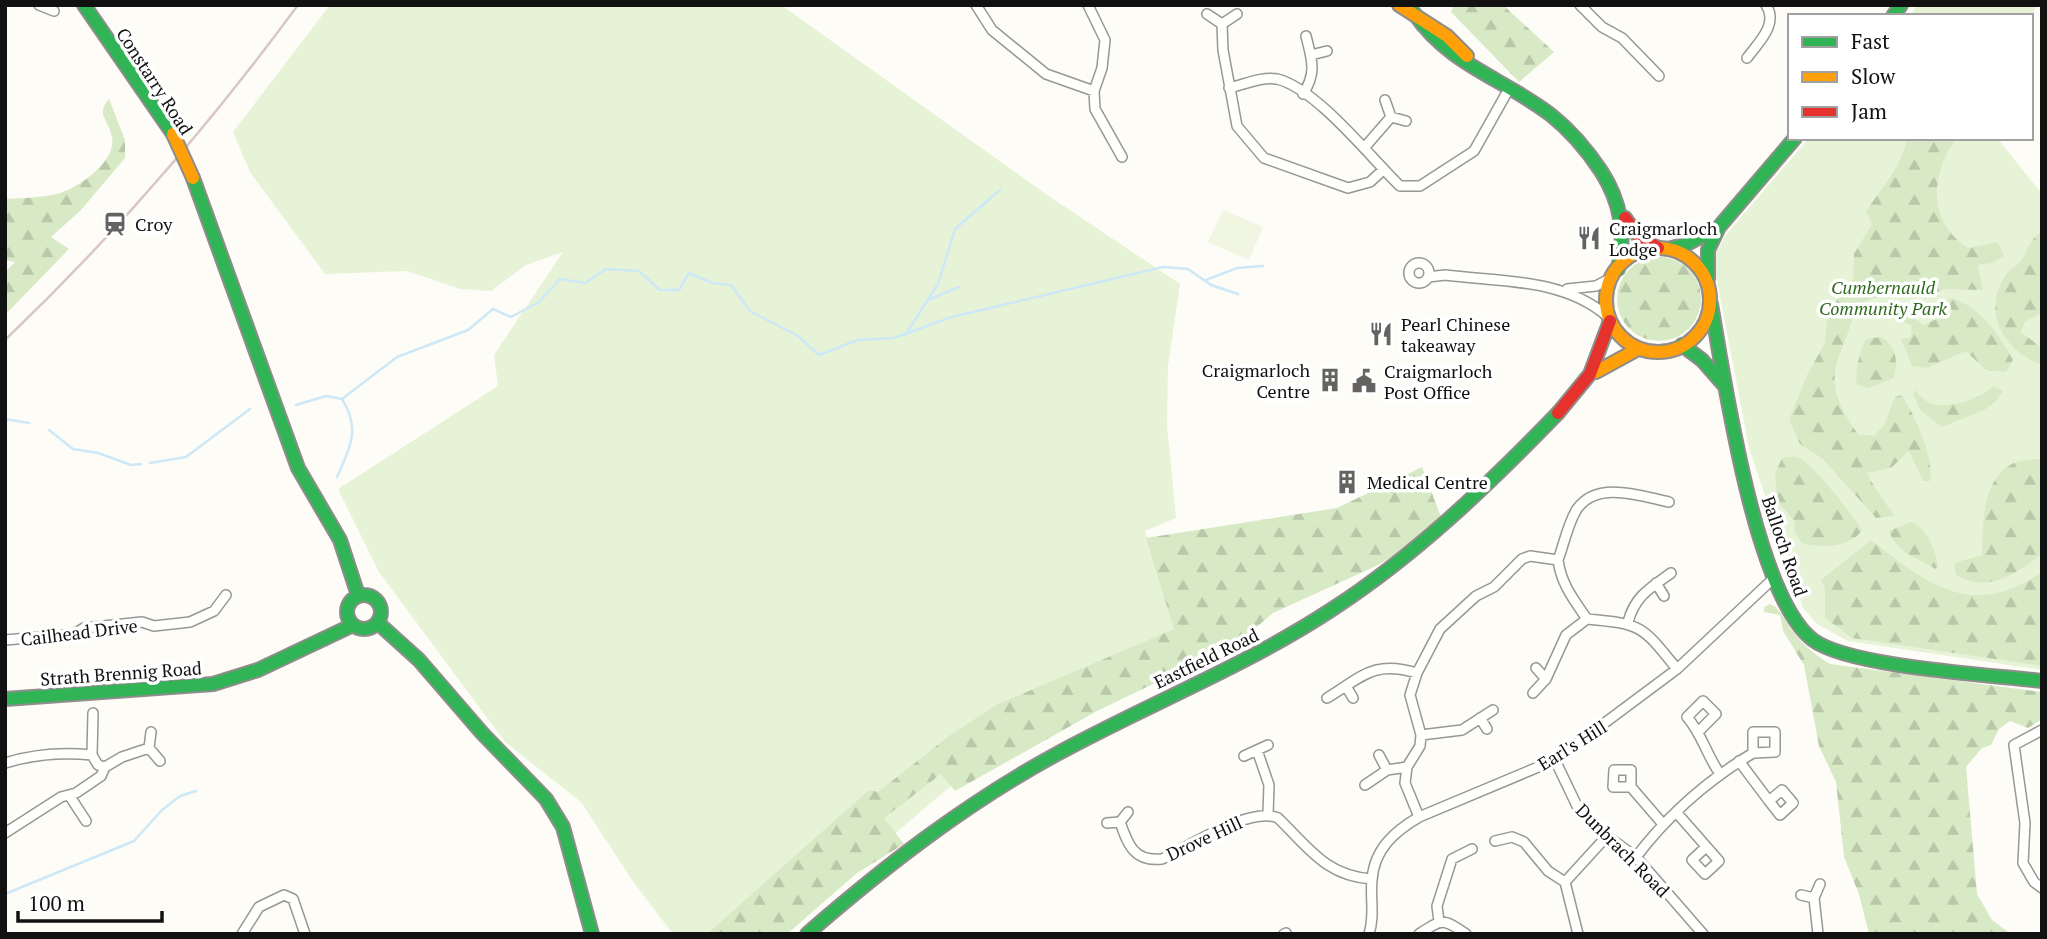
<svg xmlns="http://www.w3.org/2000/svg" width="2047" height="939" font-family="'PT Serif',serif">
	<style>
		.grass { fill: #e7f3d7 }
		.forest { fill: url(#forest-firs) }
		.pitch { fill: #f0f6e1 }
		.lines { fill: none; stroke-linecap: round; stroke-linejoin: round }
		.stream { stroke: #cde8f7; stroke-width: 2.5 }
		.street-casing { stroke: #979795; stroke-width: 12 }
		.fast-casing { stroke: #8e8d8b; stroke-width: 16 }
		.slow-casing { stroke: #8e8d8b; stroke-width: 16 }
		.jam-casing { stroke: #8e8d8b; stroke-width: 16 }
		.street { stroke: #fffffe; stroke-width: 9 }
		.fast { stroke: #30b455; stroke-width: 12 }
		.slow { stroke: #ff9f0a; stroke-width: 12 }
		.jam { stroke: #e5322d; stroke-width: 12 }
		.rail { stroke: #d9c6c7; stroke-width: 2.5 }
		.slow-bridge-casing { stroke: #8e8d8b; stroke-width: 16; stroke-linecap: butt }
		.slow-bridge { stroke: #ff9f0a; stroke-width: 12 }
		.labels { text-anchor: middle; dominant-baseline: central; stroke-width: 7; stroke-linejoin: round; paint-order: stroke }
		.street-label { font-size: 18px; fill: #111; stroke: #fff }
		.poi-label { font-size: 18px; fill: #111; stroke: #fff; text-anchor: start }
		.park-label { font-size: 18px; font-style: italic; fill: #2f6b1f; stroke: #fff }
	</style>
	<defs>
		<pattern id="forest-firs" width="22" height="20" patternUnits="userSpaceOnUse" patternTransform="scale(1.75)"><rect width="22" height="20" fill="#d8eac5"/><path d="M5 1l3.5 6h-7zM16 11l3.5 6h-7z" fill="#b8c8a8"/></pattern>
	</defs>
	<rect width="100%" height="100%" fill="#fdfcf7"/>
	<!-- grass -->
	<path class="grass" d="M330 5H781L1043 192 1180 284 1168 366 1167 425 1176 518 1145 531 1186 635 988 754 778 934H673L634 883 581 802 505 742 379 572 338 489 498 386 494 355 563 252 526 265 491 291 460 289 407 271 325 274 250 172 233 132Z
		M1917 5H2035L2036 6 2031 24V16H1910Z
		M1809 138H1997L2042 194V670L1848 641 1817 624 1803 608 1749 448 1713 259 1725 236Z"/>
	<!-- forest -->
	<path class="forest" d="M1454 5H1503L1554 52 1519 82 1451 12Z
		M109 99 125 140V158L81 210 51 237 69 249 5 315V272L15 262 5 260V199C22 198 43 198 60 193 79 187 117 161 112 137 109 120 95 115 109 99Z
		M1907 138H1957C1930 173 1927 222 1968 248L1998 242 2004 256 1992 263 1978 265 1983 290 1944 289 1932 295 1874 298 1857 305C1840 366 1816 375 1858 434L1874 436 1884 425 1895 397 1902 395C1915 417 1934 455 1930 481H1923L1909 451 1891 468 1867 473C1869 479 1890 510 1895 516L1876 518 1823 459 1800 444 1789 420 1807 375 1825 343 1828 312 1853 278 1854 254 1872 224 1866 212C1882 186 1901 169 1907 138Z
		M2042 232V312L2025 322 2021 332 2042 348V365C2003 351 1980 311 2007 273 2010 269 2016 267 2020 262 2028 252 2028 239 2042 232Z
		M1617 299a42 42 0 1 1 84 0a42 42 0 1 1-84 0Z
		M1948 298C1976 301 2001 337 2013 360L2006 372 1986 370 1966 351 1927 368 1912 366 1901 339 1911 337 1912 326 1902 321 1898 305 1924 325 1952 312Z
		M1880 337C1897 345 1898 361 1894 378L1869 388 1857 385C1854 371 1860 352 1866 339Z
		M1993 386 2003 391 1996 401 1986 409 1942 427 1921 411 1913 395 1915 390C1919 394 1923 399 1928 402 1943 411 1982 399 1993 386Z
		M1782 458C1787 457 1794 456 1799 458 1813 464 1853 515 1862 530 1852 547 1819 549 1802 543L1795 532 1794 521 1777 501 1775 474Z
		M2042 458V554C2016 574 1988 594 1956 575L1954 563 1982 555C1983 526 1981 483 2010 465 2019 459 2031 461 2042 458Z
		M1422 467 1441 517 1398 553 1378 565 1273 613 1238 643 1097 711 955 791 941 774 884 818 904 844 857 873 787 934H707L869 790 878 792 949 736 996 705 1174 629 1146 538 1337 508Z
		M1911 522C1927 528 1935 549 1938 565L1936 569C1918 559 1896 552 1889 531Z
		M1871 540C1929 585 1971 620 2042 572V666L1852 638 1825 618V589L1821 580Z
		M1770 604C1782 610 1784 619 1792 630 1802 644 1815 655 1830 664L2042 692V719L2028 728 2010 721 1999 729 1991 745 1982 748 1966 767 1977 894 1992 920 2011 934H1869L1859 894 1844 857 1836 782 1819 746 1804 665 1783 631 1780 615 1764 612V607Z"/>
	<!-- pitch -->
	<path class="pitch" d="M1223 210 1263 227 1249 260 1208 242Z"/>
	<g class="lines">
		<!-- stream -->
		<path class="stream" d="M1206 280 1237 268 1263 266
			M930 299 959 287
			M906 334 938 284 955 229 1000 190
			M296 405 326 396 342 399 397 357 468 330 493 309 511 317 539 302 560 279 585 283 606 269 639 271 660 290H679L689 273 712 283 731 285 750 311 798 336 819 355 858 340 894 338 952 317 1163 267 1188 269 1211 285 1238 294
			M5 419 29 423
			M49 430 73 449 98 453 131 465 141 464
			M150 463 186 457 250 409
			M337 477C350 448 361 429 342 399
			M5 894 134 841 161 811 180 796 196 791"/>
		<!-- street casing -->
		<g class="street-casing">
			<path id="street" d="M39 5 54 11
				M976 5 992 30 1046 74 1094 91
				M1088 5 1105 40 1102 68 1094 91 1095 109 1122 157
				M1580 5 1602 27 1622 38 1659 76
				M1207 14 1222 24
				M1237 14 1222 24 1223 50 1237 126 1264 158 1348 188 1370 182 1383 170
				M1311 55 1327 51
				M1747 58C1758 43 1779 24 1766 5
				M1229 88C1243 85 1262 76 1277 79 1316 88 1371 158 1400 186H1420L1474 151 1510 87
				M1303 94C1317 73 1312 60 1306 36
				M1391 117 1406 121
				M1364 148 1391 117 1385 100
				M1409 273a10 10 0 1 1 20 0a10 10 0 1 1-20 0Z
				M1428 277 1445 275C1501 282 1563 278 1607 316
				M1567 289 1596 286 1613 277
				M1558 560C1564 544 1568 523 1577 509 1597 480 1641 496 1669 502
				M1656 583 1664 596
				M1628 622C1635 596 1650 588 1671 573
				M5 640 74 634 84 628 142 622 154 626 190 622 214 611 226 595
				M1536 668 1546 679
				M1346 686 1353 698
				M1533 693 1546 679 1566 635 1587 619
				M1327 698C1363 676 1374 660 1417 673
				M1480 718 1487 729
				M2042 730 2014 745 2025 823 2023 863 2034 882 2042 888
				M1699 731 1716 714 1703 701 1687 717C1702 734 1706 754 1720 774
				M1421 735 1462 730 1493 710
				M149 748 160 761
				M92 755 93 713
				M1379 755 1387 770
				M1244 756 1257 750
				M1555 760 1577 806 1607 836 1636 857 1703 934
				M1739 761 1769 801 1782 790 1793 803 1780 815 1769 801
				M5 763C34 754 62 752 92 755L98 765 105 767
				M1365 785 1387 770 1407 767
				M1631 787H1613L1614 770H1631V787L1662 823
				M69 795 86 821
				M1128 812 1120 822C1128 845 1134 862 1162 859 1190 846 1250 806 1278 818 1309 848 1326 876 1372 879
				M1676 812 1719 861 1705 874 1692 860 1706 847
				M1268 814 1269 785 1257 750 1268 745
				M1419 817 1405 783 1407 767 1420 746 1421 735 1410 695 1417 673 1440 629 1476 596 1494 587 1522 559 1530 556 1558 560C1561 584 1574 600 1587 619 1643 624 1642 626 1677 669
				M1107 823 1120 822
				M5 833 61 797 76 793 101 776 105 767 122 757 149 748 151 732
				M1495 841 1512 837 1524 842 1548 871 1565 882
				M1636 857C1668 815 1708 780 1753 753V732H1775V752L1753 753
				M1801 895 1814 898 1820 884
				M1814 898 1818 934
				M1439 921 1437 906 1452 859 1472 849
				M242 934 259 907 284 895 293 899 305 934
				M1284 934 1286 933
				M1369 934C1375 915 1370 899 1372 880 1374 849 1395 831 1419 817L1555 760 1677 669 1775 577
				M1419 934C1442 919 1443 918 1466 934
				M1578 934 1565 882 1607 836"/>
		</g>
		<!-- fast casing -->
		<g class="fast-casing">
			<path id="fast" d="M84 5 173 134
				M1414 13C1449 65 1503 78 1551 115 1571 131 1587 150 1601 171 1621 202 1626 233 1618 269
				M1893 16 1901 5
				M193 178 298 468 340 540 358 595
				M1668 249 1687 244 1719 227
				M1708 279V250L1719 227 1795 138
				M1711 304C1724 378 1755 596 1813 640 1849 667 1992 675 2042 681
				M1682 345 1702 360 1723 384
				M347 612a17 17 0 1 1 34 0a17 17 0 1 1-34 0Z
				M378 623 419 660 482 733 546 799 563 827 592 934
				M5 699 213 684 258 670 353 625
				M807 934C884 867 965 804 1055 755 1146 705 1244 667 1331 610 1416 555 1488 485 1558 413"/>
		</g>
		<!-- slow casing -->
		<g class="slow-casing">
			<path id="slow" d="M1399 5 1447 36 1467 56
				M1606 300a52 52 0 1 1 104 0a52 52 0 1 1-104 0Z
				M1596 372 1638 349"/>
		</g>
		<!-- jam casing -->
		<g class="jam-casing">
			<path id="jam" d="M1625 218 1638 236 1658 248
				M1558 413 1590 374 1610 321"/>
		</g>
		<!-- street -->
		<use href="#street" class="street"/>
		<!-- fast -->
		<use href="#fast" class="fast"/>
		<!-- slow -->
		<use href="#slow" class="slow"/>
		<!-- jam -->
		<use href="#jam" class="jam"/>
		<!-- rail -->
		<path class="rail" d="M5 340C114 236 209 126 298 5"/>
		<!-- slow-bridge casing -->
		<g class="slow-bridge-casing">
			<path id="slow-bridge" d="M173 134 193 178"/>
		</g>
		<!-- slow-bridge -->
		<use href="#slow-bridge" class="slow-bridge"/>
	</g>
	<!-- icons -->
	<defs>
		<g id="station-bare" transform="scale(1.89)"><path d="M-3-6H3Q5-6 5-4V2Q5 4 3 4L4.5 6H3L1.5 4h-3L-3 6H-4.5L-3 4Q-5 4-5 2V-4Q-5-6-3-6ZM-3.5-4v3h7v-3ZM-3.5 1v1.5H-2V1ZM2 1v1.5H3.5V1Z" fill="#646362" stroke="#fff" stroke-width="2.5" paint-order="stroke"/></g>
		<g id="restaurant-bare" transform="scale(1.89)"><path d="M-5-6h1v4h1v-4h1v4h1v-4h1v5L-1.5 .5V6h-2V.5L-5-1ZM5-6V6H3V1.5H1.5Q1.5-4 5-6Z" fill="#646362" stroke="#fff" stroke-width="2.5" paint-order="stroke"/></g>
		<g id="building-bare" transform="scale(1.89)"><path d="M-4-6H4V6H1V3H-1V6H-4ZM-2.5-4.3h1.7v1.8h-1.7ZM.8-4.3h1.7v1.8H.8ZM-2.5-1h1.7V.8h-1.7ZM.8-1h1.7V.8H.8Z" fill="#646362" stroke="#fff" stroke-width="2.5" paint-order="stroke"/></g>
		<g id="civic-bare" transform="scale(1.89)"><path d="M-.6-6.5H3V-4.5H.6V-3L4-1V1h2V6H-6V1h2V-1L-.6-3ZM-1.2 2.5V6h2.4V2.5Z" fill="#646362" stroke="#fff" stroke-width="2.5" paint-order="stroke"/></g>
	</defs>
	<g fill-rule="evenodd">
		<use href="#station-bare" x="115" y="224"/>
		<use href="#restaurant-bare" x="1589" y="238"/>
		<use href="#restaurant-bare" x="1381" y="334"/>
		<use href="#building-bare" x="1330" y="380"/>
		<use href="#civic-bare" x="1364" y="381"/>
		<use href="#building-bare" x="1347" y="482"/>
	</g>
	<g class="labels">
		<!-- street labels -->
		<g class="street-label">
			<text transform="translate(155 81) rotate(57)">Constarry Road</text>
			<text transform="translate(1785 546) rotate(71)">Balloch Road</text>
			<text transform="translate(79 632) rotate(-7)">Cailhead Drive</text>
			<text transform="translate(1206 658) rotate(-26)">Eastfield Road</text>
			<text transform="translate(121 673) rotate(-4)">Strath Brennig Road</text>
			<text transform="translate(1572 745) rotate(-32)">Earl's Hill</text>
			<text transform="translate(1204 838) rotate(-25)">Drove Hill</text>
			<text transform="translate(1623 850) rotate(45)">Dunbrach Road</text>
		</g>
		<!-- poi labels -->
		<g class="poi-label">
			<text x="135" y="224">Croy</text>
			<text x="1609" y="228">Craigmarloch<tspan x="1609" dy="21">Lodge</tspan></text>
			<text x="1401" y="324">Pearl Chinese<tspan x="1401" dy="21">takeaway</tspan></text>
			<text x="1310" y="370" text-anchor="end">Craigmarloch<tspan x="1310" dy="21">Centre</tspan></text>
			<text x="1384" y="371">Craigmarloch<tspan x="1384" dy="21">Post Office</tspan></text>
			<text x="1367" y="482">Medical Centre</text>
		</g>
		<!-- park labels -->
		<g class="park-label">
			<text x="1883" y="287">Cumbernauld<tspan x="1883" dy="21">Community Park</tspan></text>
		</g>
	</g>
	<!-- border -->
	<rect width="2047" height="939" fill="none" stroke="#111111" stroke-width="14"/>
	<!-- legend -->
	<rect x="1788" y="14" width="245" height="126" fill="#ffffff" stroke="#a0a0a0" stroke-width="2"/>
	<rect x="1802" y="37" width="35" height="10" fill="#30b455" stroke="#a0a0a0" stroke-width="2"/>
	<text x="1851" y="49" font-size="21" fill="#111111">Fast</text>
	<rect x="1802" y="72" width="35" height="10" fill="#ff9f0a" stroke="#a0a0a0" stroke-width="2"/>
	<text x="1851" y="84" font-size="21" fill="#111111">Slow</text>
	<rect x="1802" y="107" width="35" height="10" fill="#e5322d" stroke="#a0a0a0" stroke-width="2"/>
	<text x="1851" y="119" font-size="21" fill="#111111">Jam</text>
	<!-- scale -->
	<path d="M18 911v10h144v-10" fill="none" stroke="#111111" stroke-width="3.5"/>
	<text x="28" y="911" font-size="21" fill="#111111" stroke="#ffffff" stroke-width="5" paint-order="stroke">100 m</text>
</svg>
